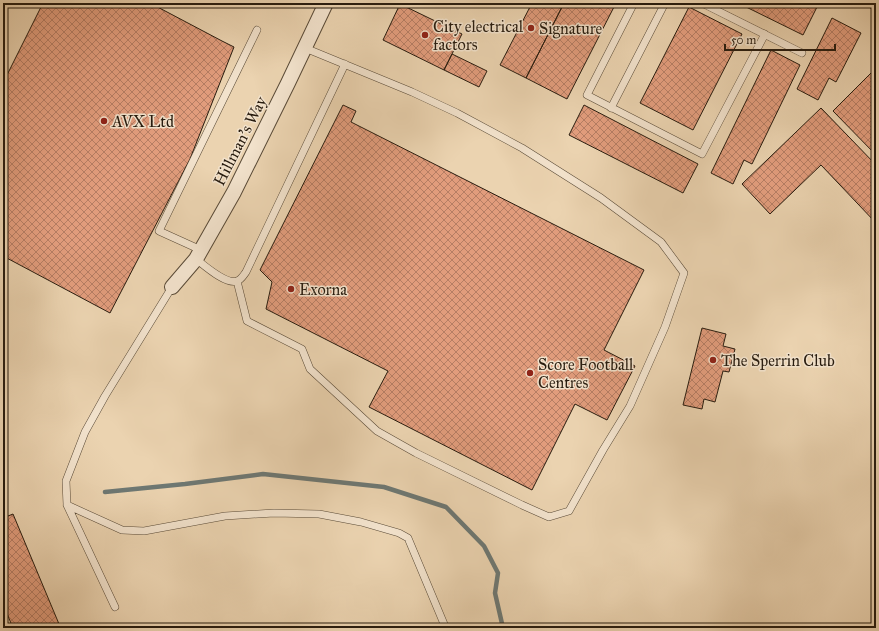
<svg xmlns="http://www.w3.org/2000/svg" width="879" height="631" font-family="'IM FELL Great Primer',serif">
	<style>
		.lines { fill: none; stroke-linecap: round; stroke-linejoin: round }
		.stream { stroke: #6e7873; stroke-width: 4.5 }
		.building { fill: url(#building-cross-hatch); stroke: #281c0f }
		.service-casing { stroke: #594a37; stroke-width: 8 }
		.minor-casing { stroke: #594a37; stroke-width: 16 }
		.service { stroke: #f2e2cc; stroke-width: 7 }
		.minor { stroke: #f2e2cc; stroke-width: 14 }
		.poi-dot { fill: #8f2418; stroke: #f2e2cc; stroke-width: 1.5 }
		.labels { text-anchor: middle; dominant-baseline: central; stroke-width: 3; stroke-linejoin: round; paint-order: stroke }
		.poi-label { font-size: 16px; fill: #281c0f; stroke: #f2e2cc; text-anchor: start }
		.street-label { font-size: 16px; fill: #281c0f; stroke: #f2e2cc }
	</style>
	<defs>
		<pattern id="building-cross-hatch" width="8" height="8" patternUnits="userSpaceOnUse"><rect width="8" height="8" fill="#e19c7c"/><path d="M0 0l8 8M0 8l8-8" fill="none" stroke="#b67e64"/></pattern>
	</defs>
	<rect width="100%" height="100%" fill="#ebd3b0"/>
	<filter id="stains"><feTurbulence type="fractalNoise" baseFrequency=".005" numOctaves="4"/><feColorMatrix values="0 0 0 0 .2 0 0 0 0 .09 0 0 0 0 .02 0 0 0 .5 -.17"/></filter>
	<radialGradient id="worn" r=".72"><stop offset=".6" stop-color="#630" stop-opacity="0"/><stop offset="1" stop-color="#630" stop-opacity=".3"/></radialGradient>
	<g class="lines">
		<!-- stream -->
		<path class="stream" d="M105 492 185 484 263 474 384 487 446 507 484 546 498 573 495 593 503 628"/>
	</g>
	<!-- building -->
	<path class="building" d="M43 3H150L222 41 234 47 190 159 110 313 3 256V83Z
		M532 3H564L526 78 500 65Z
		M564 3H616L567 99 526 78Z
		M738 3H819L803 35Z
		M400 4 462 34 444 70 383 40Z
		M689 7 742 34 693 130 640 103Z
		M832 18 861 33 836 82 829 78 818 100 797 89Z
		M771 50 800 65 752 164 744 160 733 184 711 173Z
		M452 54 487 71 479 87 444 70Z
		M876 68V155L833 111Z
		M343 105 356 111 351 122 644 270 604 350 635 366 607 420 575 404 532 490 369 407 388 371 266 309 272 282 260 270Z
		M584 105 698 164 683 193 569 135Z
		M821 108 876 165V223L821 165 770 214 742 184Z
		M3 314 5 318V322L3 328Z
		M702 328 726 334 723 346 735 349 729 372 723 371 715 402 704 399 702 409 683 405Z
		M13 514 59 624 49 628H13L3 604V518Z"/>
	<g class="lines">
		<!-- service casing -->
		<g class="service-casing">
			<path id="service" d="M634 3 587 95 702 154 765 34
				M702 3 802 53
				M871 3 876 9
				M611 108 665 3
				M201 250 159 231 257 30
				M196 259C205 266 226 285 237 281 241 280 243 276 246 272L345 64
				M237 281 247 321 302 349 310 369 377 431 416 453 522 505 549 517 569 511 603 450 630 406 665 327 684 273 661 242 601 198 522 148 457 113 412 92 305 48
				M67 505 122 530 144 531 225 516 274 513 319 514 361 522 399 533 408 538 444 624 441 628
				M115 607 67 505 66 481 85 432 105 396 172 287"/>
		</g>
		<!-- minor casing -->
		<g class="minor-casing">
			<path id="minor" d="M172 287 196 259 234 192 288 83 326 3"/>
		</g>
		<!-- service -->
		<use href="#service" class="service"/>
		<!-- minor -->
		<use href="#minor" class="minor"/>
	</g>
	<!-- markers -->
	<g class="poi-dot">
		<circle cx="531" cy="28" r="4"/>
		<circle cx="425" cy="35" r="4"/>
		<circle cx="104" cy="121" r="4"/>
		<circle cx="291" cy="289" r="4"/>
		<circle cx="713" cy="360" r="4"/>
		<circle cx="530" cy="373" r="4"/>
	</g>
	<g class="labels">
		<!-- poi labels -->
		<g class="poi-label">
			<text x="433" y="26">City electrical<tspan x="433" dy="18">factors</tspan></text>
			<text x="539" y="28">Signature</text>
			<text x="112" y="121">AVX Ltd</text>
			<text x="299" y="289">Exorna</text>
			<text x="721" y="360">The Sperrin Club</text>
			<text x="538" y="364">Score Football<tspan x="538" dy="18">Centres</tspan></text>
		</g>
		<!-- street labels -->
		<g class="street-label">
			<text transform="translate(240 141) rotate(-63)">Hillman's Way</text>
		</g>
	</g>
	<!-- margin -->
	<rect width="879" height="631" fill="none" stroke="#ebd3b0" stroke-width="16"/>
	<rect x="4" y="4" width="871" height="623" fill="none" stroke="#281c0f" stroke-width="2"/>
	<rect x="8" y="8" width="863" height="615" fill="none" stroke="#281c0f"/>
	<!-- scale -->
	<path d="M725 44v6h110v-6" fill="none" stroke="#281c0f" stroke-width="2"/>
	<text x="731" y="44" font-size="12" fill="#281c0f" stroke="#f2e2cc" stroke-width="3" paint-order="stroke">50 m</text>
	<rect width="100%" height="100%" filter="url(#stains)"/>
	<rect width="100%" height="100%" fill="url(#worn)"/>
</svg>
